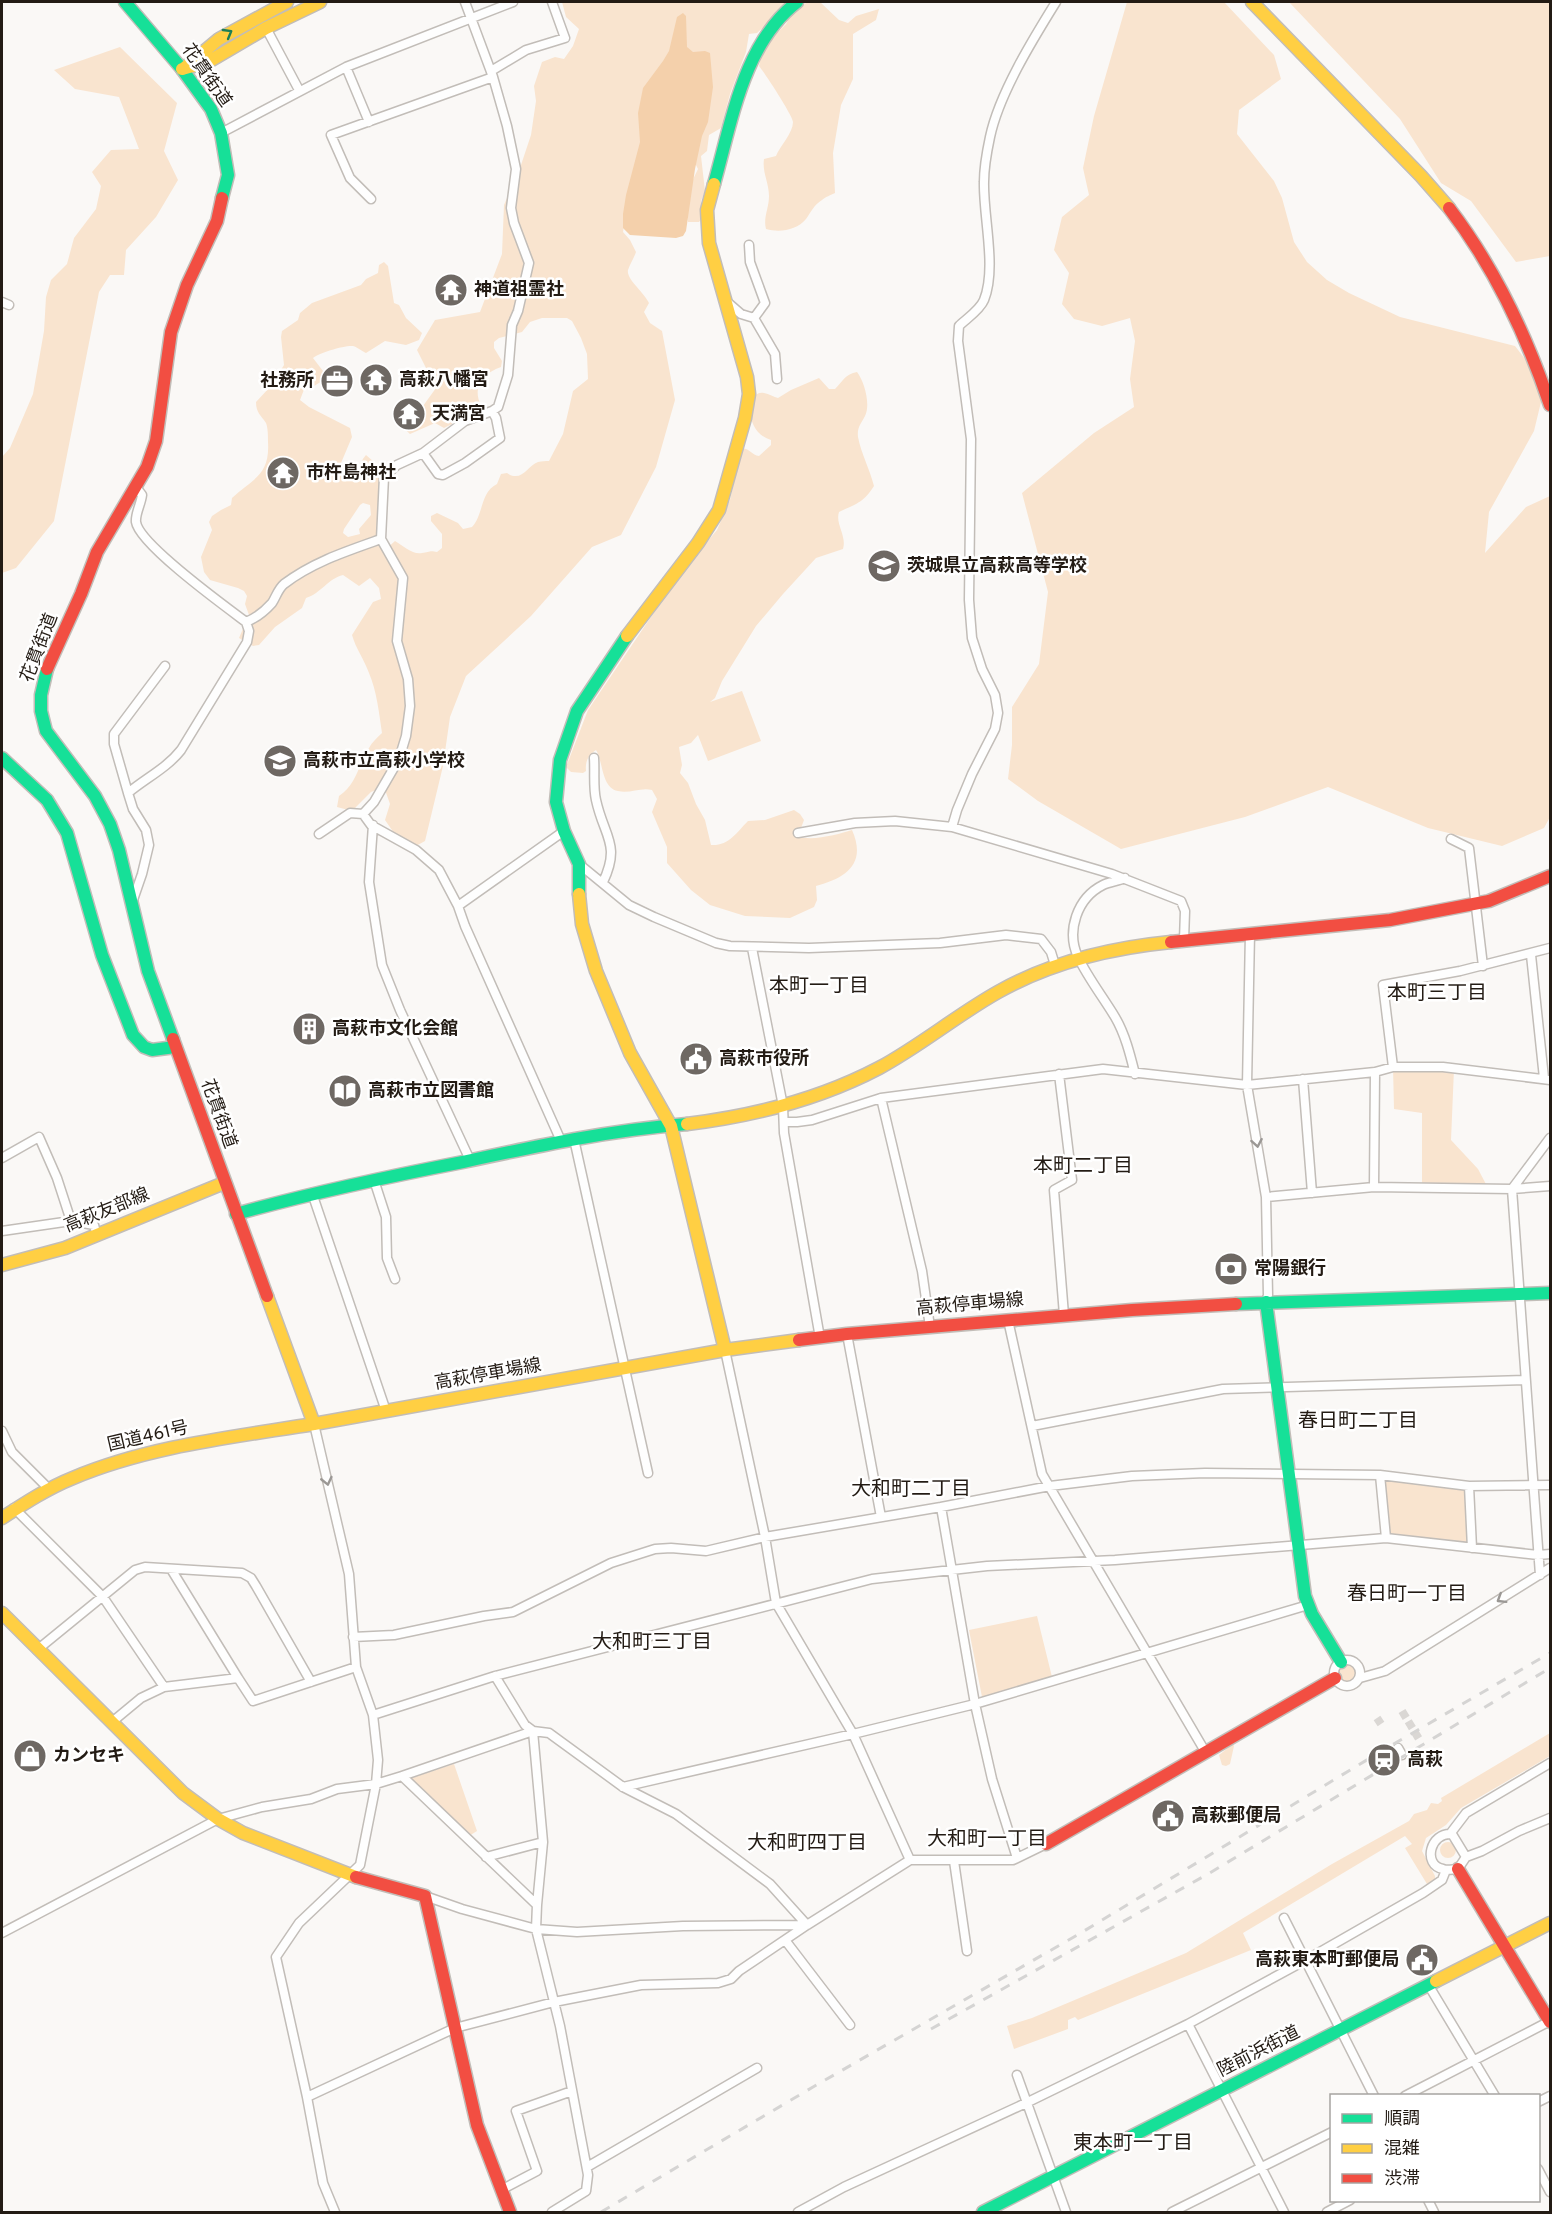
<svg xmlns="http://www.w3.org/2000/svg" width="1552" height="2214" font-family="Overpass,'Noto Sans JP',sans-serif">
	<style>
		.green { fill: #f9e4cf; fill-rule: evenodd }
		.water { fill: #f4d0ab }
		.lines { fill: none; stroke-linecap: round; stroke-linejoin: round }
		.street-tunnel { stroke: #dad7d4; stroke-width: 8; stroke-dasharray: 8 4; stroke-linecap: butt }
		.street-casing { stroke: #c2bdb8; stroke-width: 11 }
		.fast-casing { stroke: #c2bdb8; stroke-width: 15 }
		.slow-casing { stroke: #c2bdb8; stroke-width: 15 }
		.jam-casing { stroke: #c2bdb8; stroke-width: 15 }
		.street { stroke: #fefefe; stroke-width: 8 }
		.fast { stroke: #16e098; stroke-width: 12 }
		.slow { stroke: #ffcf43; stroke-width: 12 }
		.jam { stroke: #f24e42; stroke-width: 12 }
		.rail { stroke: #d5d4d3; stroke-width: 3; stroke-dasharray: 10 10; stroke-linecap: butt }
		.oneway { stroke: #1c7e56 }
		.oneway2 { stroke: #9b9895 }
		.labels { text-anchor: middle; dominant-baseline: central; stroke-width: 5; stroke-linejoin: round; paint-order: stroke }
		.street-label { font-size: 18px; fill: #231b14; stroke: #fff }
		.poi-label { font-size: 18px; font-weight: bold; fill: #231b14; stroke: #fff; text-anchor: start }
		.neighbourhood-label { font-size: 20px; fill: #231b14; stroke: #fff }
	</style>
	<rect width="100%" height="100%" fill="#faf8f6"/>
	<!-- green -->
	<path class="green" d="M562 2H790L757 33 749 34 746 52 730 94 721 128 709 135 707 151 701 156 705 191 701 201 703 217 699 222H688L685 196 698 169 695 163 624 226 623 232 630 240 636 252C634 258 630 264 628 270 626 279 645 293 649 303L644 312 650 323 662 331 675 400 656 467 621 535 592 547 531 616 466 676 450 717 443 766 425 841 416 846 394 833 385 820 390 804 384 787 371 792 352 811 337 807 339 796C357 784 358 765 369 748 372 742 377 738 382 733 379 713 377 692 369 673 364 659 356 649 352 635L373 602 381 599 379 588 370 578 359 586 343 575C329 578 320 594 306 598L302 608 275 627 259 645 253 646 239 638 249 615 245 604 247 596 244 591 238 588 210 580 204 572 201 557 212 530 209 522 212 516 221 510 231 505 232 498C254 478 270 475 268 442 268 436 268 428 266 423 261 415 256 413 256 402L269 388 279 383V373L284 365 281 337 282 331 298 320 300 313 312 303 361 285 366 279 378 273 379 265 384 262 388 266 394 303 399 305 406 318 422 333 419 340 406 345 385 341 366 353C362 351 357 347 353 346 345 345 318 353 313 358L323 371 322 381 311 388 305 387 300 400 309 407 350 428 352 437 341 463 349 479H355C361 472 357 465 366 455L383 470 379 485 378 530 375 539 378 545 385 550 395 541C403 546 413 555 422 553 429 552 430 550 437 552L442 548V534L431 521V516L437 513 458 523 463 529 472 527C484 514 480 492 497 484L501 474 507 473C522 483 527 466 538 462 542 461 545 461 549 461L563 434 573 391 588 379 587 354 581 338 572 321 567 318H542L530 322 522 332 499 338 494 342V348L502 361 501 367C482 374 472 386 481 406L473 411 469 406C461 407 447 410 444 417L452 421V424L444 428 435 423 410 434 396 421 398 415 410 424 436 388 417 350 435 320 480 312 502 254 504 205 521 165 531 135 536 101 534 86 542 62 555 57 564 59 573 46 579 29 566 17ZM363 503 370 505 371 515 359 529 360 534 348 537 343 533 344 529 360 505Z
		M820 2 839 20 848 23 856 16 879 9 876 20 853 34V79L841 105 833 153 835 193C831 195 825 197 822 200 814 205 811 212 806 219 797 230 780 233 766 229 763 218 769 208 769 196 769 182 762 173 764 159L776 156C780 146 793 133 793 122 793 116 764 72 759 66L763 47 786 24 792 13 806 3Z
		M1127 2H1224L1274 55 1281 79 1239 110 1237 134 1274 181 1282 198 1294 242 1307 262 1327 280 1349 293 1400 317 1515 346 1535 372 1541 402 1534 431 1489 512 1485 553 1526 507 1550 496V817L1544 828 1502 846 1428 828 1328 787 1245 817 1121 849 1038 801 1008 779 1012 745V707L1039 664 1048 592 1022 493 1094 433 1134 407 1130 379 1135 341 1130 318 1102 326 1074 319 1062 304 1069 273 1054 250 1062 217 1089 195 1083 168 1094 116Z
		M1289 2H1550V256L1516 262 1471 201 1441 183 1400 119Z
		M120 47 177 103 164 151 178 180 156 217 126 250 124 275H110L99 292 54 521 16 568 2 573V457L10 448 33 394 44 331 46 297 51 280 67 264 74 238 96 209 101 186 92 172 111 150 139 149 119 97 75 89 54 70Z
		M857 372C864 381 871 404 865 416 861 424 857 427 858 437 861 453 870 470 874 486 863 503 856 504 839 512 835 524 847 536 843 549L816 558 783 594 756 626 722 681 715 698 710 702 742 691 761 741 708 761 698 735 691 743 679 747 682 765 680 773 688 783 696 804 705 820 711 845C729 846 736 833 748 821L765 820 794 810 800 814 804 820 798 836C811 842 839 834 852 830 867 864 846 878 816 886L817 900 814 907 790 918 745 916 710 905 691 890 667 863V847L652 812 657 799 652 790C641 787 629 794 618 791 601 788 603 760 596 750 588 755 585 762 586 771L583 773 571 772 566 767 588 710 680 574 717 530 730 500 735 477 734 465 739 449C749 446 751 455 759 456L771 445V440C743 432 746 389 764 393 769 394 774 397 778 398L791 390 819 378 829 389H835C843 381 845 374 857 372Z
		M1393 1067 1454 1069 1451 1140 1478 1169 1488 1188 1422 1187V1113L1394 1109Z
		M1380 1475 1469 1486 1472 1548 1386 1538Z
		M1037 1616 1052 1677 982 1697 969 1630Z
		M1339 1674a9 9 0 1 1 18 0a9 9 0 1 1-18 0Z
		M1550 1733V1756L1461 1808 1446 1825 1426 1838 1422 1851 1435 1876V1879L1427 1884 1405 1848 1412 1844 1405 1836 1243 1933 1251 1950 1078 2020 1075 2017 1068 2020V2029L1014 2049 1007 2026 1032 2018 1186 1953 1332 1864 1409 1821 1414 1814 1427 1810 1431 1803 1438 1804 1442 1801 1441 1798Z
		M1233 1744 1234 1746 1230 1764 1226 1766 1222 1765 1219 1755Z
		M454 1764 477 1831 469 1836 411 1778Z
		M1440 1850a8 8 0 1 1 16 0a8 8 0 1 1-16 0Z"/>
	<!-- water -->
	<path class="water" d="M683 13 686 16 687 47 693 52 705 51 710 53 713 87 708 122 702 136 695 169 686 231 683 236 676 238 630 235 623 228V214L626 195 640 142 638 113 643 88 663 61 669 51 677 17Z"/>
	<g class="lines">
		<!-- street-tunnel -->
		<path class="street-tunnel" d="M1402 1711 1419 1739
			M1377 1718 1381 1724"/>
		<!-- street casing -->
		<g class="street-casing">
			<path id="street" d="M266 28 299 90
				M346 67 369 122
				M491 71 526 50 565 38 552 2
				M221 133 346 67 513 2
				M371 199 350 178 331 135 493 77
				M749 245 750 262 765 303 754 318 775 354 777 379
				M726 301 741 314 754 318
				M2 302 9 305
				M423 453 438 474 443 475 465 463 500 438 496 418 492 411
				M136 487 142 495C141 504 135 514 136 522 139 544 226 607 246 622
				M594 758C595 771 593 787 596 800 604 837 621 844 603 882
				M128 793 114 744V734L165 666
				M363 814 374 802 399 759 406 736 410 706 408 679 397 641 403 578 381 539 384 477 397 465 423 453 465 421 492 411 498 407 508 375 512 325 518 311 529 263 514 223 511 208 516 169 507 126 493 77 465 2
				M373 825 369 882 382 965 400 1010 470 1160
				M952 827 957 810 972 774 995 729 998 713 995 695 982 669 972 638 969 600 971 439 958 341 959 326C966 319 980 310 984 300 997 268 983 216 984 182 984 167 987 151 990 137 999 94 1033 39 1056 2
				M798 833 855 823 895 821 952 827 1112 874 1181 901 1185 911 1184 940
				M319 834 350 813 363 814 371 825 416 850 439 870 458 906 465 926 561 1141
				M1451 839 1469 848 1483 966
				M579 864 629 905 654 917 716 943 730 946 809 948 940 943 1006 935 1041 939 1051 952 1055 965
				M1125 878C1118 881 1109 882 1103 885 1077 898 1066 931 1078 957 1088 978 1103 997 1115 1017 1125 1034 1130 1054 1135 1074
				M133 900 142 874 149 845 146 830 133 809 128 793C146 778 167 768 181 750L247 642 249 631 246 622C256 618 264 612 272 603 276 597 278 589 284 584 313 562 347 551 381 539
				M458 906 564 831
				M1250 933 1247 1085 1266 1197 1268 1295 1266 1302
				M752 948 783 1106 784 1133 820 1338
				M1531 955 1544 1078
				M1393 1067 1383 985 1460 971 1550 948
				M1059 1074 1072 1180 1054 1190 1064 1315
				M1303 1079 1312 1193
				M881 1098 922 1271 930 1327
				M785 1122H797L812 1120 881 1098 1103 1069 1247 1085 1375 1072 1393 1067H1443L1550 1080
				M574 1139 648 1473
				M2 1158 39 1137 57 1178 71 1221
				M374 1180 386 1217 387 1258 395 1279
				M1374 1187 1375 1072
				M312 1193 386 1411
				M1266 1197 1374 1187 1512 1189 1550 1138
				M2 1231 71 1221 94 1225 97 1236
				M1008 1320 1042 1474 1206 1753
				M847 1334 881 1517
				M725 1350 765 1537 776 1603 853 1734 910 1860
				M314 1424 349 1574 356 1667 373 1715 378 1760 376 1784 360 1865 299 1923 276 1957 307 2097 455 2028 554 2002 641 1985 718 1983 731 1979 739 1971 807 1925 910 1860H1013L1046 1844
				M1032 1426 1223 1389 1525 1380
				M2 1431 12 1452 48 1488
				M1380 1475 1386 1538
				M1469 1486 1472 1548
				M941 1507 975 1704 992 1779 1017 1858
				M14 1508 103 1597 164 1687
				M171 1569 238 1678
				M1540 1575 1512 1189 1550 1186
				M353 1637 394 1635 484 1616 513 1612 611 1563 655 1549 671 1548 706 1551 765 1537 941 1507 1050 1486 1132 1476 1205 1473 1380 1475 1469 1486 1550 1485
				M37 1650 135 1570 145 1567 242 1573 251 1578 256 1586 311 1682
				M1334 1673a13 13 0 1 1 26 0a13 13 0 1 1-26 0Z
				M1360 1678 1385 1671 1550 1568
				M373 1715 495 1676 872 1579 987 1566 1115 1560 1386 1538 1538 1555 1550 1554
				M112 1722 141 1698 164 1687 238 1678 253 1701 356 1667
				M1398 1748 1402 1755
				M623 1787 853 1734 975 1704 1308 1605
				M1450 1834 1466 1813 1550 1763
				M486 1857 543 1842
				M1466 1857 1452 1834C1430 1832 1422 1865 1443 1869 1447 1871 1453 1869 1458 1869L1466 1857 1482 1851 1519 1831 1550 1818
				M954 1861 967 1951
				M425 1896 462 1909 536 1929 577 1932 683 1926 807 1925 770 1884 676 1814 623 1787 549 1733 533 1731 402 1776 537 1905 543 1842 533 1731 525 1725 495 1676
				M537 1905 536 1929 560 2026 588 2175 586 2191 552 2212
				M1284 1918 1374 2096
				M2 1933 218 1819 262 1807 311 1799 337 1789 376 1784 402 1776
				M785 1940 850 2025
				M1429 1986 1495 2096
				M1188 2024 1284 2212
				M1017 2075 1066 2212
				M1405 2096 1550 2021
				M307 2097 323 2183 335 2212
				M1538 2102 1550 2096
				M587 2167 757 2068
				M1538 2169 1550 2192
				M501 2190 537 2171 516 2111 572 2091
				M1428 2200 1434 2212
				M798 2212 844 2187 1026 2103 1188 2024 1306 1960 1423 1893 1442 1880 1446 1870
				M1172 2212 1332 2132
				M1327 2212 1350 2200"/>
		</g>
		<!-- fast casing -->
		<g class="fast-casing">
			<path id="fast" d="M125 2 182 69 211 109 221 133 228 175 222 198
				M714 184C732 121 743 44 797 2
				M47 669 41 695V711L46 731 95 796 110 824 119 850 148 971 173 1039
				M2 758 47 800 67 833 102 955 133 1035 144 1047 152 1050 175 1047
				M579 894V864L564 831 556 802 560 760 577 711 627 636
				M236 1214C311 1193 386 1177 463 1162 537 1146 611 1130 687 1124
				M1266 1302 1305 1596 1312 1614 1341 1662
				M1236 1304 1550 1293
				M983 2212 1436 1981"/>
		</g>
		<!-- slow casing -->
		<g class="slow-casing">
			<path id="slow" d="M1252 2 1421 176 1449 208
				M182 69 208 62 266 28 320 2
				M183 69 219 39 287 2
				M627 636 698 543 719 510 745 418 749 394 747 377 709 243 707 210 714 184
				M579 894 582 924 596 971 630 1053 671 1126 725 1350
				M687 1124C753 1116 820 1099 879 1068 920 1046 957 1015 998 992 1051 962 1110 948 1171 942
				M2 1265 65 1248 224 1183
				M314 1424 725 1350 799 1340
				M2 1518C25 1503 48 1488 73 1478 149 1446 234 1437 314 1424L267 1296
				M2 1613 183 1793 218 1819 243 1833 356 1877
				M1436 1981 1550 1923"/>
		</g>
		<!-- jam casing -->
		<g class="jam-casing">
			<path id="jam" d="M1449 208C1495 268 1526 334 1550 405
				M47 669 81 594 97 552 147 467 156 441 171 332 187 285 217 221 222 198
				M1171 942 1390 920 1489 901 1550 876
				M173 1039 267 1296
				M799 1340 847 1334 1132 1310 1236 1304
				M1046 1844 1335 1678
				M1458 1869 1550 2022
				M356 1877 425 1896 477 2125 510 2212"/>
		</g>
		<!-- street -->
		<use href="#street" class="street"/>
		<!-- fast -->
		<use href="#fast" class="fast"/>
		<!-- slow -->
		<use href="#slow" class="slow"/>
		<!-- jam -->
		<use href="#jam" class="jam"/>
		<!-- rail -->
		<path class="rail" d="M931 2029 1208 1874 1550 1668
			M601 2212 813 2087 1079 1934 1380 1752 1550 1653"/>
	</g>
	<!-- one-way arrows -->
	<defs><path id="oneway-chevron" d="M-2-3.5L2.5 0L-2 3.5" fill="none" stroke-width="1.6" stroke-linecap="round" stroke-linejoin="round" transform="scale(1.5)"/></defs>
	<use class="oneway" href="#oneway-chevron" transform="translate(228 33) rotate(-30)"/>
	<g class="oneway2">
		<use href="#oneway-chevron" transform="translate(1257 1143) rotate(80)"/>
		<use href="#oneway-chevron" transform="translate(327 1481) rotate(77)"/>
		<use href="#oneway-chevron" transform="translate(1501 1599) rotate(148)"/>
	</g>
	<!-- icons -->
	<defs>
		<g id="temple-disc" transform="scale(1.725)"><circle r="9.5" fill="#6e6863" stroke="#fff"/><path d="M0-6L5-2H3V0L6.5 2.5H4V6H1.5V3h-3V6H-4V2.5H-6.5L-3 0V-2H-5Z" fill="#fff"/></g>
		<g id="office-disc" transform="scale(1.725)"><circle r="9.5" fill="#6e6863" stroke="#fff"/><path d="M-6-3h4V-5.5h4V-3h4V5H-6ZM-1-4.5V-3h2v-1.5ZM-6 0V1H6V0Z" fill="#fff"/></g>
		<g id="school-disc" transform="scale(1.725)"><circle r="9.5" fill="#6e6863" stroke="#fff"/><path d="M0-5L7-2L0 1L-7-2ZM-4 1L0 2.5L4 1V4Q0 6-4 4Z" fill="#fff"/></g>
		<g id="building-disc" transform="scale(1.725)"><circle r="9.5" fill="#6e6863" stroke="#fff"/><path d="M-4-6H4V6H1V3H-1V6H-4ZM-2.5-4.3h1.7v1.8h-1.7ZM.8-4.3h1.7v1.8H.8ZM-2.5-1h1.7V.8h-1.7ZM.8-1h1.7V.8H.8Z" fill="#fff"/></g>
		<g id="civic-disc" transform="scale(1.725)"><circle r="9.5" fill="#6e6863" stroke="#fff"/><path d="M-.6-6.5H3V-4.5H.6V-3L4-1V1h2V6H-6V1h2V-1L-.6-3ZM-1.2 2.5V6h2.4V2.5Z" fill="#fff"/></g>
		<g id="library-disc" transform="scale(1.725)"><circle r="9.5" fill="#6e6863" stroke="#fff"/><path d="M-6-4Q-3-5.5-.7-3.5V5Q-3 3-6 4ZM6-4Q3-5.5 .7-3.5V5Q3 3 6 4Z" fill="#fff"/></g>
		<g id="bank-disc" transform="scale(1.725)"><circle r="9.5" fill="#6e6863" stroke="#fff"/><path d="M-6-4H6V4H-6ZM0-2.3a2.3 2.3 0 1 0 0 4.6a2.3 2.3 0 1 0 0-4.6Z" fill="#fff"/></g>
		<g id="shop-disc" transform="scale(1.725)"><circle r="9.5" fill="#6e6863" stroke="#fff"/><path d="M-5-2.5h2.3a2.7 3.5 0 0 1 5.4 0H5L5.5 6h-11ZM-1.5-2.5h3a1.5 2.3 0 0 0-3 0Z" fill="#fff"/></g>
		<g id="station-disc" transform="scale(1.725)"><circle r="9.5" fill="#6e6863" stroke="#fff"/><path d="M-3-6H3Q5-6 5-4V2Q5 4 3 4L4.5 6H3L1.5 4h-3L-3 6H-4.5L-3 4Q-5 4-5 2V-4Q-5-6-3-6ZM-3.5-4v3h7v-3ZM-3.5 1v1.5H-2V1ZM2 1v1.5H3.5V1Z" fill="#fff"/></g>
	</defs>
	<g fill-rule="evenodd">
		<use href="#temple-disc" x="451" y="290"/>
		<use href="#temple-disc" x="376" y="380"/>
		<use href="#office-disc" x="337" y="381"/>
		<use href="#temple-disc" x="409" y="414"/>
		<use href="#temple-disc" x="283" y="473"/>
		<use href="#school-disc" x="884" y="566"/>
		<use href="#school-disc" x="280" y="761"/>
		<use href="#building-disc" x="309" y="1029"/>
		<use href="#civic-disc" x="696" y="1059"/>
		<use href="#library-disc" x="345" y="1091"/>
		<use href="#bank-disc" x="1231" y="1269"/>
		<use href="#shop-disc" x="30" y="1756"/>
		<use href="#station-disc" x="1384" y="1760"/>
		<use href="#civic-disc" x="1168" y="1816"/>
		<use href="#civic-disc" x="1422" y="1960"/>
	</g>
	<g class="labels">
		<!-- street labels -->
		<g class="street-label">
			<text transform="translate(206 76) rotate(55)">花貫街道</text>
			<text transform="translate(40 648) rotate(-69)">花貫街道</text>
			<text transform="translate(218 1114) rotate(70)">花貫街道</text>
			<text transform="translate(107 1211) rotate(-22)">高萩友部線</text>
			<text transform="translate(970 1305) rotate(-5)">高萩停車場線</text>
			<text transform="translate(488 1375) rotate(-10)">高萩停車場線</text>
			<text transform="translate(148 1437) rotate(-13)">国道461号</text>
			<text transform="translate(1259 2052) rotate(-27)">陸前浜街道</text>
		</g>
		<!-- poi labels -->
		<g class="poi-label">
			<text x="474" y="290">神道祖霊社</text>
			<text x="399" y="380">高萩八幡宮</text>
			<text x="314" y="381" text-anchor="end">社務所</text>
			<text x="432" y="414">天満宮</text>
			<text x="306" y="473">市杵島神社</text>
			<text x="907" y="566">茨城県立高萩高等学校</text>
			<text x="303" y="761">高萩市立高萩小学校</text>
			<text x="332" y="1029">高萩市文化会館</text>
			<text x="719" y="1059">高萩市役所</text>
			<text x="368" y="1091">高萩市立図書館</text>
			<text x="1254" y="1269">常陽銀行</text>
			<text x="53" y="1756">カンセキ</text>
			<text x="1407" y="1760">高萩</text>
			<text x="1191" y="1816">高萩郵便局</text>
			<text x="1399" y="1960" text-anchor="end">高萩東本町郵便局</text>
		</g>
		<!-- neighbourhood labels -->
		<g class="neighbourhood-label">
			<text x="819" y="987">本町一丁目</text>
			<text x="1437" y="994">本町三丁目</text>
			<text x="1083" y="1167">本町二丁目</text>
			<text x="1358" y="1422">春日町二丁目</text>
			<text x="911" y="1490">大和町二丁目</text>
			<text x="1407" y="1595">春日町一丁目</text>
			<text x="652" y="1643">大和町三丁目</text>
			<text x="987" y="1840">大和町一丁目</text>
			<text x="807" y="1844">大和町四丁目</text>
			<text x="1133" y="2144">東本町一丁目</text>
		</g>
	</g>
	<!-- border -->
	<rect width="1552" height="2214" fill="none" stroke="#231b14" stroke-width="6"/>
	<!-- legend -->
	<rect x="1330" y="2094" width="210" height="108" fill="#ffffff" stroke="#a7a4a1" stroke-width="1.5"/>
	<rect x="1342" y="2114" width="30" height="9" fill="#16e098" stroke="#a7a4a1" stroke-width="1.5"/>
	<text x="1384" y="2124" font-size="18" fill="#231b14">順調</text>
	<rect x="1342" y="2144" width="30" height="9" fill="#ffcf43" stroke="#a7a4a1" stroke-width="1.5"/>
	<text x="1384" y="2154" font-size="18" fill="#231b14">混雑</text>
	<rect x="1342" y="2174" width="30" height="9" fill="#f24e42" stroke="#a7a4a1" stroke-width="1.5"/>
	<text x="1384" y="2184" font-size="18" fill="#231b14">渋滞</text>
</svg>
